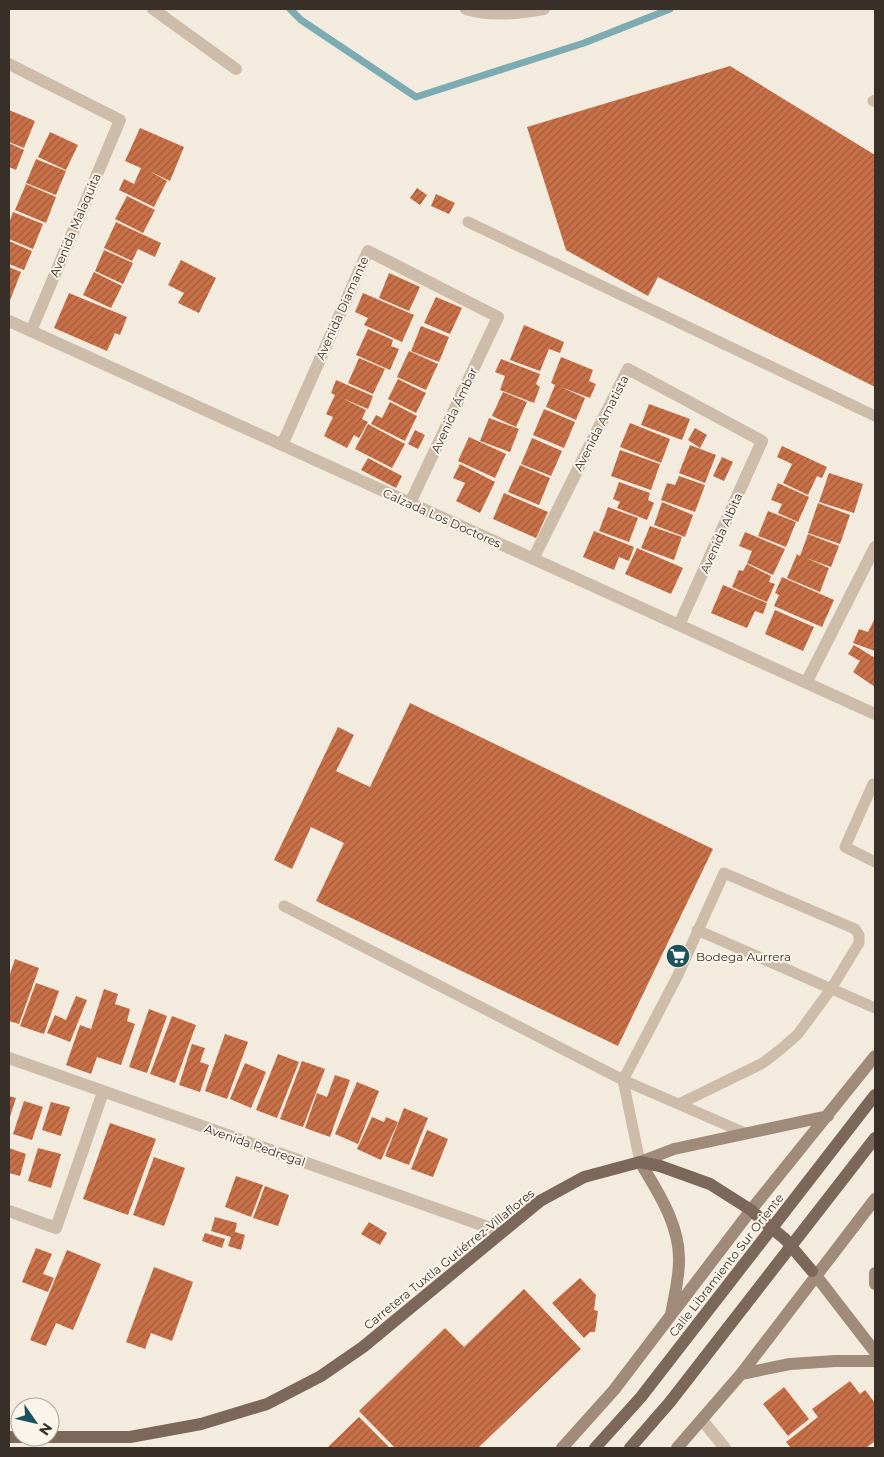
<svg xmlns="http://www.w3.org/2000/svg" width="884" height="1457" font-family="Montserrat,sans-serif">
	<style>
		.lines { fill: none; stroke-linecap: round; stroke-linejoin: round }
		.stream { stroke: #7cabb1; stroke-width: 7 }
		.building { fill: url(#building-hatch) }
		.lane { stroke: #ccbca9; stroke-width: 11 }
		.street { stroke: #ccbca9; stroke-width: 12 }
		.secondary { stroke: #a08b7a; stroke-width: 12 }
		.primary { stroke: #7b685a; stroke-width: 12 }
		.primary-bridge { stroke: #7b685a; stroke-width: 12 }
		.labels { text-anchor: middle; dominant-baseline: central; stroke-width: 4; stroke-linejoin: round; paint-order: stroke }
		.street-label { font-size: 12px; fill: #392f29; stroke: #faf4eb }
		.poi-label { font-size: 12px; fill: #392f29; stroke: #faf4eb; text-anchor: start }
	</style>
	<defs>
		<pattern id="building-hatch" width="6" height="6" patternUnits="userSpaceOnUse" patternTransform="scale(1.25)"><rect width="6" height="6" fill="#c87047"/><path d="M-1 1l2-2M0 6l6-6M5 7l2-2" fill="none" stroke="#a35c3b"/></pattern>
	</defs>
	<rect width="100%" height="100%" fill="#f3ebde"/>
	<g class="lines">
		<!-- stream -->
		<path class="stream" d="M290 9 301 20 416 97 584 43 670 9"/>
	</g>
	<!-- building -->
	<path class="building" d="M730 66 875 155V387L658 277 648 296 566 250 527 127Z
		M9 110 35 121 24 148 9 142Z
		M140 128 184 147 170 181 149 171 167 181 154 207 119 190 124 179 134 184 141 168 125 161Z
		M50 132 78 145 66 170 38 157Z
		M9 143 24 150 16 170 9 167Z
		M36 159 66 171 56 195 26 183Z
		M26 184 56 197 46 223 15 210Z
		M417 188 427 195 420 205 410 198Z
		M436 194 455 203 449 214 431 206Z
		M127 196 155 210 143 233 115 219Z
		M13 212 43 224 33 249 9 239V223Z
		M116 222 161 243 155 257 138 249 132 261 104 248Z
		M9 241 32 251 24 270 9 264Z
		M104 250 133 263 123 284 95 271Z
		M181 260 216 278 199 313 178 303 184 293 168 285Z
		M9 267 21 272 9 303Z
		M94 272 122 286 111 308 83 295Z
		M389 273 420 287 409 311 379 298Z
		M69 293 127 317 120 335 115 333 107 351 54 328Z
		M363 293 414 315 402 342 364 325 368 318 355 312Z
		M436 297 462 308 450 334 424 323Z
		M524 325 564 342 560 353 549 349 540 371 510 360Z
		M421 326 449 337 439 362 411 351Z
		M368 329 393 340 391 346 399 349 390 370 356 355Z
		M409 351 438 364 426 390 397 377Z
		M561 357 593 370 589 381 596 384 590 398 561 387 585 398 576 420 546 407 555 385 551 383Z
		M359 358 385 369 373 394 348 383Z
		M501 359 540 374 536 384 540 387 534 403 500 390 505 376 495 372Z
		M398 379 426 393 416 413 388 399Z
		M336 380 373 396 368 409 342 398 366 410 362 419 368 422 359 438 354 435 347 448 324 436 333 417 326 414 335 395 331 393Z
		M503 392 527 402 516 427 492 416Z
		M390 402 417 416 405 441 371 424 376 415 382 418Z
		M649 404 690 419 682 440 641 425Z
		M544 409 575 422 564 448 533 435Z
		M489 418 519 429 510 452 480 441Z
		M630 423 670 439 661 463 620 447Z
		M368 424 405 444 392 468 355 449Z
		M695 428 707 435 700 448 688 440Z
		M415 430 425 435 418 449 408 444Z
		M469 437 506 454 495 478 458 461Z
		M532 438 562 451 551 476 521 464Z
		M690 445 716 455 705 483 679 473Z
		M782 446 827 467 822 478 817 476 808 495 783 483 792 464 777 457Z
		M620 450 660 464 651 490 611 476Z
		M722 457 733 462 724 481 713 476Z
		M368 458 402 476 396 488 361 470Z
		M460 464 495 482 480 513 456 501 465 483 453 478Z
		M520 465 550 478 539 505 508 492Z
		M829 473 863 484 854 513 819 502Z
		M679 476 705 485 695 512 661 500 667 483 675 485Z
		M619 482 650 493 648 500 654 503 647 520 617 508 620 502 613 499Z
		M778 483 809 497 798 522 778 513 782 504 771 500Z
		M504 493 548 512 536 538 493 519Z
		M662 502 693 515 685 537 654 525Z
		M818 503 850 515 840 544 808 533Z
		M608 507 638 518 629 542 599 531Z
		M768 511 796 522 786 547 758 536Z
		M650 526 682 537 674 560 641 548Z
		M594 531 634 547 629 561 619 557 614 570 583 557Z
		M745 532 785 549 773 575 747 563 752 551 739 546Z
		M808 534 839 546 831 567 806 558 829 568 820 592 787 578 797 554 800 556Z
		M637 548 683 568 671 594 625 574Z
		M747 564 771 576 769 582 775 584 767 602 732 587 739 570 743 571Z
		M782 577 834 600 822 627 774 606 779 595 775 593Z
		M723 585 767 603 763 614 755 611 747 628 711 613Z
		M775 610 814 627 803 651 765 634Z
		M874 620 875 621V651L853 643 859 629 868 632Z
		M854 645 875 658V687L853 672 860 661 848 654Z
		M410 703 713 849 618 1046 316 901 344 843 311 827 292 869 274 860 338 727 354 735 336 771 370 787Z
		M15 959 39 968 19 1024 9 1021V977Z
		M36 983 59 991 44 1034 20 1026Z
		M104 989 118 994 115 1004 130 1009 127 1021 135 1024 121 1065 97 1057 91 1074 66 1065 80 1025 91 1029Z
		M76 996 87 1000 70 1042 47 1033 55 1015 66 1020Z
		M149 1009 167 1016 147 1073 129 1067Z
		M172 1016 196 1025 175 1083 150 1074Z
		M225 1034 248 1042 227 1099 205 1091Z
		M192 1044 205 1048 200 1062 209 1065 200 1092 179 1085Z
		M278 1054 299 1062 277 1118 256 1110Z
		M302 1061 325 1069 303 1127 280 1119Z
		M245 1063 266 1072 251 1108 230 1099Z
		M335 1075 350 1080 330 1137 305 1128 317 1093 327 1097Z
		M357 1082 379 1091 358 1144 335 1134Z
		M9 1096 16 1098 9 1120Z
		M24 1101 43 1107 32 1140 13 1134Z
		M51 1102 70 1107 61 1136 42 1130Z
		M404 1108 428 1118 409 1165 385 1156Z
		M372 1117 384 1122 386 1117 398 1122 381 1160 357 1149Z
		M110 1123 156 1139 128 1215 83 1199Z
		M427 1130 448 1139 433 1177 411 1169Z
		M9 1148 26 1154 20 1176 9 1173Z
		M38 1148 61 1154 51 1188 28 1181Z
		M154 1157 185 1168 164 1226 133 1215Z
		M236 1176 263 1185 251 1217 225 1207Z
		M265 1186 289 1195 278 1226 253 1218Z
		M215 1217 237 1223 235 1232 245 1235 241 1250 228 1246 231 1237 211 1231Z
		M369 1222 387 1233 380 1245 361 1234Z
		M205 1233 225 1239 222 1248 202 1241Z
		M36 1248 52 1254 43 1274 54 1278 48 1292 22 1282Z
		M67 1250 101 1264 73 1330 56 1323 46 1346 30 1340Z
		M154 1267 193 1282 172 1341 151 1333 145 1349 126 1342Z
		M580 1278 596 1295 594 1310 598 1311 595 1332H590L584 1338 552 1303Z
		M524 1289 581 1349 478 1448H395L359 1411 445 1328 464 1347Z
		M850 1381 860 1394 865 1390 875 1403V1441L866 1448H791L786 1442 818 1417 812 1409Z
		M784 1387 809 1419 788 1436 763 1404Z
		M359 1417 390 1448H327Z"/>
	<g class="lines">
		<!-- lane -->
		<path class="lane" d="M873 101 875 100
			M468 222 875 416
			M873 784 845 847 875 862
			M284 906 623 1080 640 1162
			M697 930 875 1008
			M679 1104 763 1063 781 1049 798 1034 831 989 859 943V935L855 929 724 873 677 977 623 1080 745 1133"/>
		<!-- street -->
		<path class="street" d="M153 9 236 69
			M466 9C492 17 519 13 544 9
			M9 64 120 120 31 331
			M9 321 875 714
			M282 445 368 251 498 317 410 503
			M533 559 628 369 762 441 679 625
			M806 683 875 547
			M9 1058 502 1232
			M9 1211 56 1228 103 1092
			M702 1420 725 1448"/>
		<!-- secondary -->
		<path class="secondary" d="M875 1273V1284
			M817 1277 875 1352
			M671 1315C674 1297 679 1279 679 1261 680 1225 658 1192 640 1162L674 1149 828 1116
			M741 1374 790 1364 835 1361H875
			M562 1448 614 1390 751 1210 875 1056
			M677 1448 741 1374 875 1199"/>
		<!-- primary -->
		<path class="primary" d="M9 1437H130L201 1424 267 1404 321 1376 363 1347 540 1201 584 1177 640 1162 660 1166 710 1184 751 1210 763 1221
			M595 1448 641 1397 875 1095
			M630 1448 670 1402 875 1138"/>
		<!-- primary-bridge -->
		<path class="primary-bridge" d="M763 1221 785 1239 812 1271"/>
	</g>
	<!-- icons -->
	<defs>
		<g id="supermarket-disc" transform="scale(1.25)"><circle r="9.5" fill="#1d535c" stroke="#faf4eb"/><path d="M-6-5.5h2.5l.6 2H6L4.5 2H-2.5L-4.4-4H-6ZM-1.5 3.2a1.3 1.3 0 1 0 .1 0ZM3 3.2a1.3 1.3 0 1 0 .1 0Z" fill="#fff"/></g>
	</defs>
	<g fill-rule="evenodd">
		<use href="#supermarket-disc" x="678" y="956"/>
	</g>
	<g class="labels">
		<!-- street labels -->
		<g class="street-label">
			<text transform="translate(75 225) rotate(-67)">Avenida Malaquita</text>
			<text transform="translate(342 308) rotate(-66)">Avenida Diamante</text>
			<text transform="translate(454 410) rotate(-65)">Avenida Ámbar</text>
			<text transform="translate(601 423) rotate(-63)">Avenida Amatista</text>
			<text transform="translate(442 518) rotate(24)">Calzada Los Doctores</text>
			<text transform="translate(721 533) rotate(-66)">Avenida Albita</text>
			<text transform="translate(255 1145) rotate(19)">Avenida Pedregal</text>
			<text transform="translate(449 1259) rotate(-39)">Carretera Tuxtla Gutiérrez-Villaflores</text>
			<text transform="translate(726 1265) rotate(-52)">Calle Libramiento Sur Oriente</text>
		</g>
		<!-- poi labels -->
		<g class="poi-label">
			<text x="696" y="956">Bodega Aurrera</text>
		</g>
	</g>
	<!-- border -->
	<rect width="884" height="1457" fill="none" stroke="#392f29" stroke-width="20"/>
	<!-- north arrow -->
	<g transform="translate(35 1422) rotate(124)"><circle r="24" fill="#faf4eb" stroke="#ada59d"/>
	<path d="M0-4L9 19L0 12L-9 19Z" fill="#1d535c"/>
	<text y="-8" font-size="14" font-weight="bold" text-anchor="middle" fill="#392f29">N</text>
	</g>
</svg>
